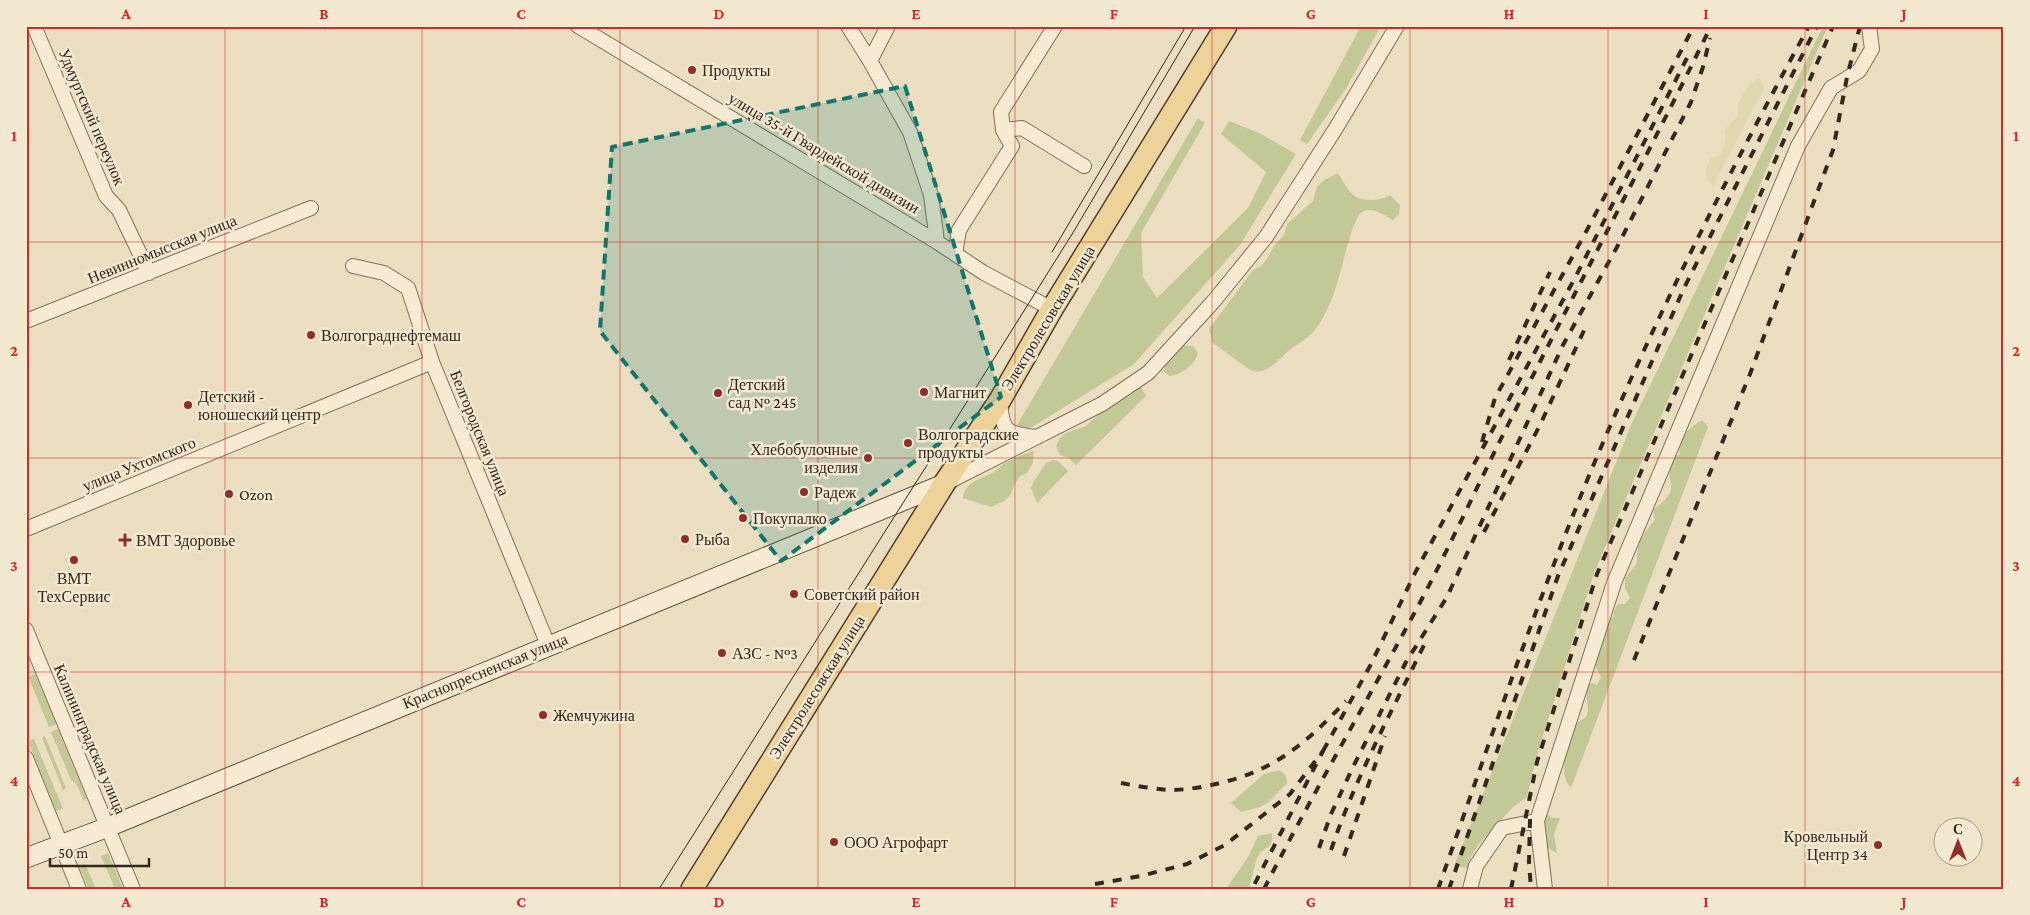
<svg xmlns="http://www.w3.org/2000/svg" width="2030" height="915" font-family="'Crimson Pro',serif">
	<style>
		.farmland { fill: #e0d8af }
		.green { fill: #c3c996 }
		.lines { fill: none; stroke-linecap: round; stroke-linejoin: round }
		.street-casing { stroke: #846f59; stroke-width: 16 }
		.secondary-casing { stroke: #65503d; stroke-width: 21 }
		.primary-casing { stroke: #513e2e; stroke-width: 24 }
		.street { stroke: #f7ecd3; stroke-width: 14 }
		.secondary { stroke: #f7ecd3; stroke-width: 19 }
		.primary { stroke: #edd29a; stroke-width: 21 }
		.tram { stroke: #34281d; stroke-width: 1 }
		.rail { stroke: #34281d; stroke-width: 4; stroke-dasharray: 9 9; stroke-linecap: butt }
		.marked { fill: #0f766e; fill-opacity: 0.2; stroke: #0f766e; stroke-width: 4; stroke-dasharray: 10 6; stroke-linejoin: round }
		.grid { fill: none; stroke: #d62828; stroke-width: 1; stroke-opacity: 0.55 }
		.poi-dot { fill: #902d2f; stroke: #f3e8d0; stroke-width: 2 }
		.labels { text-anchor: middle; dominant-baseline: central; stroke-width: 5; stroke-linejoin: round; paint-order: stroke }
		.poi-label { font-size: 16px; fill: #34281d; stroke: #f3e8d0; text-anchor: start }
		.street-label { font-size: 16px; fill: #34281d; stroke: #f3e8d0 }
		.neatline { fill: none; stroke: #d62828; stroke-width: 2 }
		.grid-label { font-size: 16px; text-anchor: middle; font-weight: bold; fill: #d62828 }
	</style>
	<rect width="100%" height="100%" fill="#ebdec1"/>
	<!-- farmland -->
	<path class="farmland" d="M1759 78 1764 88 1713 186 1706 178V169L1709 162 1711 158 1720 155 1726 140 1725 130 1738 116V104L1751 82Z"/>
	<!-- green -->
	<path class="green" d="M1361 26H1381L1345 90 1307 144 1300 140Z
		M1823 26 1827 28 1594 573 1536 758 1527 797 1512 808 1479 844 1471 856 1468 868 1454 866 1632 423Z
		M1198 118 1205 123 1141 233 1143 277 1157 298 1248 208 1266 172 1221 134 1229 121 1259 133 1296 154 1240 245 1134 364 1024 432 1017 425Z
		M1338 173C1343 180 1347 191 1355 196 1364 202 1381 201 1390 195L1400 205 1399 214 1393 220C1384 215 1371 205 1361 213 1350 222 1340 284 1330 303 1326 312 1321 322 1315 330 1307 340 1294 345 1285 354 1276 362 1267 374 1253 371 1250 371 1219 347 1213 343L1209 329 1253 270 1261 266 1267 259 1274 246 1284 235 1287 224 1313 201 1317 187 1324 180Z
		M1182 345 1193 346 1198 353C1195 365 1182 374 1170 376L1164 372C1164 361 1175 353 1182 345Z
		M1140 385 1146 396 1076 465 1069 458 1060 455 1056 446 1060 438 1066 433 1086 426 1107 407 1128 397Z
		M1702 420 1708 427 1571 788C1555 771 1570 742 1575 723 1598 716 1582 702 1588 685L1592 683 1597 685 1601 677 1594 663 1597 651 1601 646 1607 622 1613 617 1614 611 1618 604H1625L1630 598 1625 588V578L1637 563C1636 543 1643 534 1655 520L1653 510C1684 486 1665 489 1670 460L1680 454C1676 439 1690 427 1702 420Z
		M1034 451 1033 463 1027 473 1020 476 1016 482 1010 495 1004 501 991 507 963 498C964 483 981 478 992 473 996 471 998 468 1001 466 1011 459 1023 454 1034 451Z
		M1053 460 1058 461 1068 471 1037 503 1031 488 1033 483 1046 463Z
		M35 674 57 724 49 727 28 676Z
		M58 729 87 799 83 800 77 785 71 780 51 732Z
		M45 736 66 788 63 790 42 738Z
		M34 739 63 809 56 811 28 741Z
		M1276 771H1281L1286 776 1287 783 1269 802 1260 807 1241 812 1231 803 1264 774Z
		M1547 815 1553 818H1560L1554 834 1557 853 1545 847 1541 821Z
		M1272 833C1273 852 1264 845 1258 856 1255 863 1251 881 1249 889H1226L1248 857 1258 836Z
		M108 853 123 889H115L101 856Z
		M85 864 96 889H89L79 866Z"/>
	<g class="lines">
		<!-- street casing -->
		<g class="street-casing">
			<path id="street" d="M34 26 106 196 119 210 149 273
				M578 26 937 242 984 273 1052 309
				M848 26 870 61 910 132 931 195 937 242
				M870 61 888 26
				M1003 130 1022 128 1084 166
				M955 254 959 230 1012 146 1003 130 1001 112 1055 26
				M353 266 384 273 408 288 432 362 548 645
				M26 321 311 208
				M1000 400C1002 432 1006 434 1037 437
				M948 482 1102 404 1148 373 1213 302 1266 237 1336 128 1397 26
				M26 529 432 362
				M26 630 133 889
				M26 758 79 889
				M1470 889 1476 866 1502 828 1537 821
				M1545 889 1537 821 1614 583 1798 146 1831 88 1859 71 1872 49 1869 26"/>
		</g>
		<!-- secondary casing -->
		<g class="secondary-casing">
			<path id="secondary" d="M26 858 108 827 944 484"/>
		</g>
		<!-- primary casing -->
		<g class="primary-casing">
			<path id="primary" d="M692 889 944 484 1000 400 1052 309 1226 26"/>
		</g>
		<!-- street -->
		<use href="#street" class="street"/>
		<!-- secondary -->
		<use href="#secondary" class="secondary"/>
		<!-- primary -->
		<use href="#primary" class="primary"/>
		<!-- tram -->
		<path class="tram" d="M1052 252 1186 26
			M659 889 970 397 1074 231 1195 26"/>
		<!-- rail -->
		<path class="rail" d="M1509 360 1550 272
			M1482 442 1495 398 1587 230 1694 26
			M1484 532 1540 425 1587 324
			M1634 660 1750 374 1833 150 1847 77 1860 26
			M1323 751 1370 666 1416 571 1576 276 1687 58
			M1121 783C1137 786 1154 789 1170 790 1186 790 1204 787 1220 783 1276 770 1307 742 1346 701
			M1530 819 1529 862 1531 889
			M1319 848 1331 814 1353 767 1406 662 1447 597 1563 345 1617 247 1691 102 1703 67 1710 38
			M1331 850C1355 779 1391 713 1424 645
			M1344 856 1385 736
			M1095 884 1141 876 1187 864 1225 845 1290 794 1323 751 1252 889
			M1264 889C1312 795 1366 703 1416 610 1452 543 1483 473 1518 405 1582 278 1649 153 1711 26
			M1438 889C1493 733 1545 575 1611 424 1670 288 1738 156 1809 26
			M1449 889 1558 576 1684 288 1817 26
			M1511 889 1537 762 1597 574 1833 26"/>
	</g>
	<!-- marked area -->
	<path class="marked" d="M905 86 1001 397 781 561 600 331 612 147Z"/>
	<!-- grid -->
	<path class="grid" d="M225 26V889M422 26V889M620 26V889M818 26V889M1015 26V889M1212 26V889M1410 26V889M1608 26V889M1805 26V889M26 242H2004M26 458H2004M26 672H2004"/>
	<!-- markers -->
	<g class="poi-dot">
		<circle cx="692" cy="70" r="5"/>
		<circle cx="311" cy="335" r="5"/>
		<circle cx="924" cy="392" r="5"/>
		<circle cx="718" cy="393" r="5"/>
		<circle cx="188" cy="405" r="5"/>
		<circle cx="908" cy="443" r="5"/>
		<circle cx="868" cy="458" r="5"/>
		<circle cx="804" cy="492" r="5"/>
		<circle cx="229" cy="494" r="5"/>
		<circle cx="743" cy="518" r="5"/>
		<circle cx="685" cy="539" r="5"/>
		<path d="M122.5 532.5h5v5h5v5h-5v5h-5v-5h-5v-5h5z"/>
		<circle cx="74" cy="560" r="5"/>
		<circle cx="794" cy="594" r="5"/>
		<circle cx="722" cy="653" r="5"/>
		<circle cx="543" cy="715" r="5"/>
		<circle cx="834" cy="842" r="5"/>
		<circle cx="1878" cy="845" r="5"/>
	</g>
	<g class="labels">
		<!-- poi labels -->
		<g class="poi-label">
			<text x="702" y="70">Продукты</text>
			<text x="321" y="335">Волгограднефтемаш</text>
			<text x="728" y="384">Детский<tspan x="728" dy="18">сад № 245</tspan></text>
			<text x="934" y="392">Магнит</text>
			<text x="198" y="396">Детский -<tspan x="198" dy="18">юношеский центр</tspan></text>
			<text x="918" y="434">Волгоградские<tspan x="918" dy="18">продукты</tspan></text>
			<text x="858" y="449" text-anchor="end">Хлебобулочные<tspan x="858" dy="18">изделия</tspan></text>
			<text x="814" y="492">Радеж</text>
			<text x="239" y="494">Ozon</text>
			<text x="753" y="518">Покупалко</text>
			<text x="695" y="539">Рыба</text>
			<text x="136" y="540">ВМТ Здоровье</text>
			<text x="74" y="578" text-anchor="middle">ВМТ<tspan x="74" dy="18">ТехСервис</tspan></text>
			<text x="804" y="594">Советский район</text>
			<text x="732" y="653">АЗС - №3</text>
			<text x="553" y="715">Жемчужина</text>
			<text x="1868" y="836" text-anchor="end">Кровельный<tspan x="1868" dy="18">Центр 34</tspan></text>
			<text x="844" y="842">ООО Агрофарт</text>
		</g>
		<!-- street labels -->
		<g class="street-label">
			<text transform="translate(92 117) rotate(67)">Удмуртский переулок</text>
			<text transform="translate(824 153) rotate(31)">улица 35-й Гвардейской дивизии</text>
			<text transform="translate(162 249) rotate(-22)">Невинномысская улица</text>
			<text transform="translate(1048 318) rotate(-59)">Электролесовская улица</text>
			<text transform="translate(480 433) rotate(68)">Белгородская улица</text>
			<text transform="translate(139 464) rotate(-22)">улица Ухтомского</text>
			<text transform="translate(485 671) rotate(-22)">Краснопресненская улица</text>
			<text transform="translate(817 687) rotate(-58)">Электролесовская улица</text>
			<text transform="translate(90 739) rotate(67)">Калининградская улица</text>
		</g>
	</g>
	<!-- border -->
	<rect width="2030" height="915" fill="none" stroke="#f3e8d0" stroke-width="55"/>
	<!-- north arrow -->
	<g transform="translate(1958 842)"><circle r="24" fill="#f3e8d0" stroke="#a79b88"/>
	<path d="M0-4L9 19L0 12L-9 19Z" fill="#902d2f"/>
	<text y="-8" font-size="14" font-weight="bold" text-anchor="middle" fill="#34281d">С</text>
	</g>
	<!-- scale -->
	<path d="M50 858v8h99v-8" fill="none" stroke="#34281d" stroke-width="2.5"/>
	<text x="58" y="858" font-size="15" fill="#34281d" stroke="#f3e8d0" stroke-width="4" paint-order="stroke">50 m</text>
	<rect x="28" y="28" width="1974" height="860" class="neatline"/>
	<g class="grid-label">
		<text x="126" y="19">A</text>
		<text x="324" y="19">B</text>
		<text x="521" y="19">C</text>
		<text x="719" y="19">D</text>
		<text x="916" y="19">E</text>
		<text x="1114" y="19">F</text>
		<text x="1311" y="19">G</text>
		<text x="1509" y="19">H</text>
		<text x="1706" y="19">I</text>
		<text x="1904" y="19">J</text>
		<text x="14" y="141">1</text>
		<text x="2016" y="141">1</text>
		<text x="14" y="356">2</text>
		<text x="2016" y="356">2</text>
		<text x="14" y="571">3</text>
		<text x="2016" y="571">3</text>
		<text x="14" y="786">4</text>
		<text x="2016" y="786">4</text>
		<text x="126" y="907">A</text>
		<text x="324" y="907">B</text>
		<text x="521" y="907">C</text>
		<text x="719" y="907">D</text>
		<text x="916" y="907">E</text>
		<text x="1114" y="907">F</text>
		<text x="1311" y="907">G</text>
		<text x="1509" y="907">H</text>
		<text x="1706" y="907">I</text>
		<text x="1904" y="907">J</text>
	</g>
</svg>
